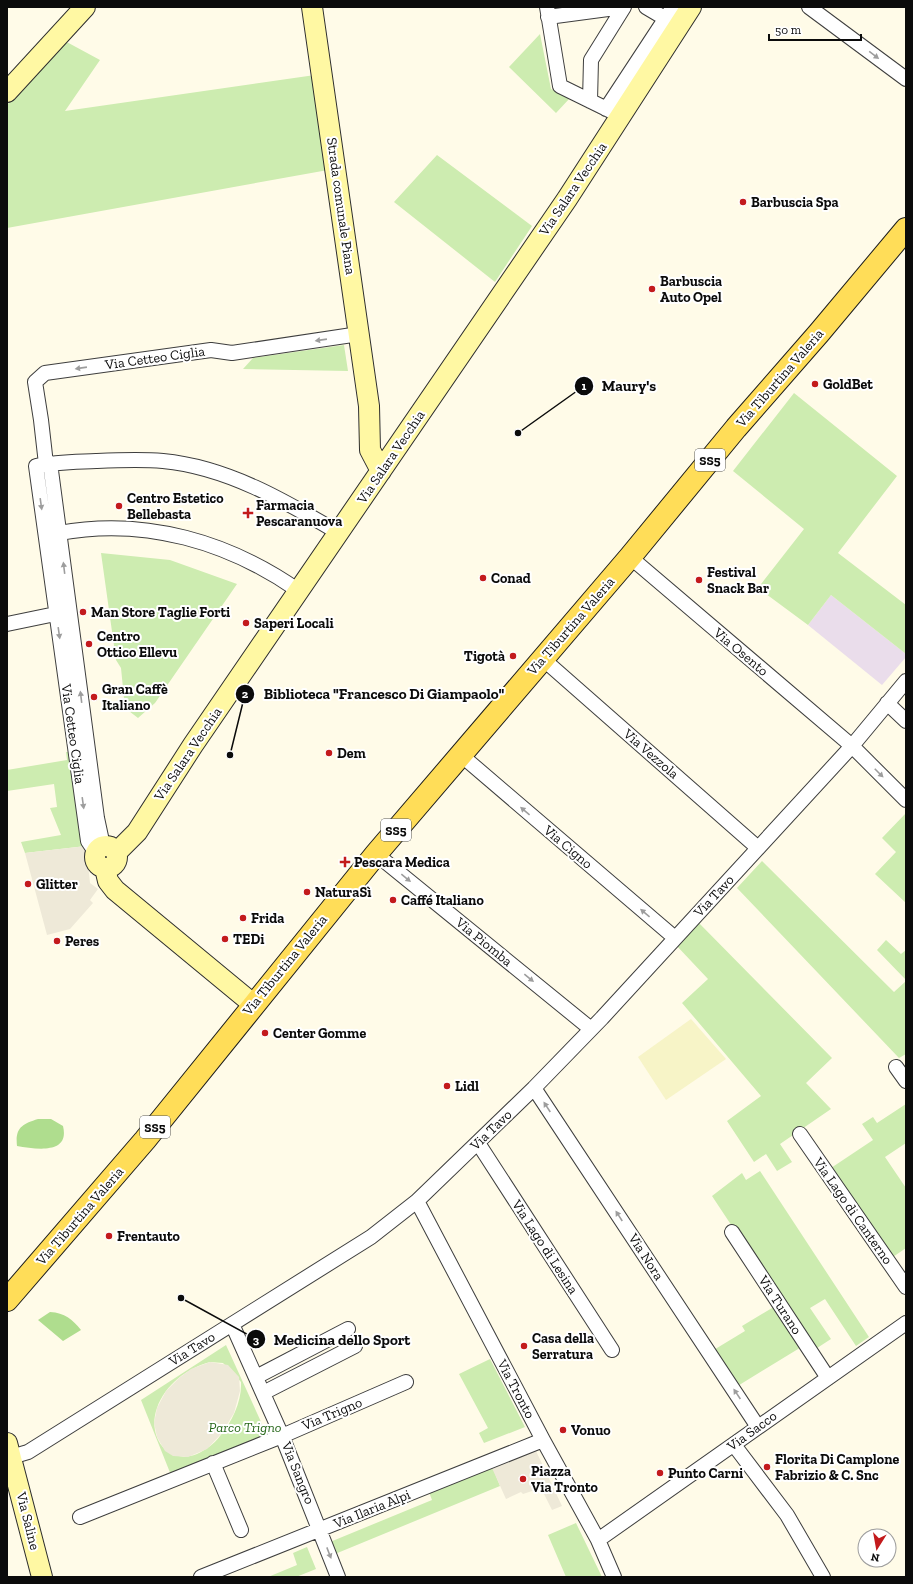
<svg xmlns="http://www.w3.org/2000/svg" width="913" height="1584" font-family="'Zilla Slab',serif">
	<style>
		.industrial { fill: #eaddeb }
		.farmland { fill: #f7f4c7 }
		.green { fill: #cdecb0; fill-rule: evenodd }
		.forest { fill: #afdd8e }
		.plaza { fill: #eee9d8 }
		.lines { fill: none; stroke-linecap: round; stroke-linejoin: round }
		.street-casing { stroke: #3e3e3e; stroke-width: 16 }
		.secondary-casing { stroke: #2d2d2d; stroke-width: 22 }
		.primary-casing { stroke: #1c1c1c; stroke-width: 24 }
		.street { stroke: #fff; stroke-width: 14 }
		.secondary { stroke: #fff8a3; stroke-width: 20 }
		.primary { stroke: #ffdd58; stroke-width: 22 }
		.oneway { fill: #9d9d9d }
		.poi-dot { fill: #c31a1c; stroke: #fff; stroke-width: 1.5 }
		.labels { text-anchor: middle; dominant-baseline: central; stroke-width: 4; stroke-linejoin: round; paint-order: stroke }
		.shield { fill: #fff; stroke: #545454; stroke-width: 1 }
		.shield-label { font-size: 13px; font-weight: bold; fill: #0b0b0b }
		.street-label { font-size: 14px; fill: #0b0b0b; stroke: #fff }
		.poi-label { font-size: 14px; font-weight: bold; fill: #0b0b0b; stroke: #fff; text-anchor: start }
		.park-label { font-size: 14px; font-style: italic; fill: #256618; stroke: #fff }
		.leader { fill: none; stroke: #0b0b0b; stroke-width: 1.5 }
		.callout-dot { fill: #0b0b0b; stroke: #fff; stroke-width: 1.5 }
		.mark-label { font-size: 12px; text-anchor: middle; font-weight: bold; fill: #fff }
		.callout-label { font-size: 15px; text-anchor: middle; font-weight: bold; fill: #0b0b0b; stroke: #fff; stroke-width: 4; stroke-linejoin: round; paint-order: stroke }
	</style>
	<rect width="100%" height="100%" fill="#fffbe8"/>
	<!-- industrial -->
	<path class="industrial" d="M831 595 906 654V657L882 685 808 625Z"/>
	<!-- farmland -->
	<path class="farmland" d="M691 1019 726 1059 666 1100 638 1057Z"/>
	<!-- green -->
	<path class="green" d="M540 34 551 89 570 98 556 113 509 67Z
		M63 40 100 60 65 111 315 75 328 170 7 228V105Z
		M437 155 532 226 495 282 394 202Z
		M344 345 348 371 243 369 253 358Z
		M794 393 897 476 838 553 906 605V654L831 595 808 625 758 588 804 529 733 471Z
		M101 553 170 560 237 584 155 703 138 718 125 708 121 668 116 660Z
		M66 752H72L86 846 25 853 21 842 61 835 50 808 57 807 54 784 7 791V770L67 760Z
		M906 813V903L875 874 896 852 882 838Z
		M762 861 894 992 906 981V1054L899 1058 737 888Z
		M696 920 832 1058 806 1083 831 1109 780 1144 792 1162 777 1171 766 1154 754 1162 727 1121 761 1096 682 1003 708 979 675 944Z
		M886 940 901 954 906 950V980L877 950Z
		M906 1104V1143L885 1157 906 1188V1248L890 1259 828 1170 873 1140 862 1124 873 1117 877 1123Z
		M760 1171 869 1337 856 1346 825 1299 810 1308 831 1339 814 1350 712 1196 742 1173 746 1180Z
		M777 1305 803 1346 736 1387 712 1351 745 1331 742 1326Z
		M226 1345 267 1435 171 1475 141 1400ZM210 1362 223 1363 241 1382C242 1401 232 1422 220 1436 213 1445 207 1449 197 1454 166 1466 147 1435 157 1408 165 1385 187 1368 210 1362Z
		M490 1359 525 1427 484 1443 479 1433 488 1428 459 1374Z
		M492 1466 500 1486 335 1554 330 1542 432 1500 429 1492Z
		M576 1523 602 1577H566L548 1535Z
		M307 1547 316 1569 296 1577H268L297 1565 293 1553Z"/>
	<!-- forest -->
	<path class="forest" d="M38 1119H51L63 1126C70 1155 36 1149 17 1146 15 1128 22 1124 38 1119Z
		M50 1312C65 1313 72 1319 81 1330L63 1341 38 1320Z"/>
	<!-- plaza -->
	<path class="plaza" d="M86 846 90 883 98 889 90 900 93 903 70 929 47 935 25 853Z
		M210 1362 228 1365 239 1377 240 1391 234 1413 222 1433 207 1449 188 1457 173 1456 165 1451 157 1437 154 1423 157 1408 166 1391 179 1378 191 1369Z
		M536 1451 562 1506 552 1510 541 1488 523 1494 521 1492 506 1499 492 1468Z"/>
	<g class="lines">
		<!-- street casing -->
		<g class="street-casing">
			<path id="street" d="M547 7 560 86 621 116
				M646 7 673 23
				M809 7 906 79
				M548 17 623 7
				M590 101 591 60 624 7
				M606 109 673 7
				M50 463 97 818 103 846
				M46 464 41 420 35 382 45 373 211 350 232 353 359 334
				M59 533C145 517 229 542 299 591
				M630 557 852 746 906 800
				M7 624 65 612
				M543 659 758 848
				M887 703 906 721
				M461 755 675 938
				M98 849 92 847 88 841 36 466C56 462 76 462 96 461 119 460 141 459 163 461 227 467 285 501 339 533
				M376 854 591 1029
				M896 1067 906 1081
				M534 1088 758 1427
				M800 1134 906 1287
				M478 1143 612 1350
				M417 1201 543 1440 598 1540 614 1577
				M732 1232 828 1378
				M232 1324 282 1436 338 1577
				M256 1377 348 1329
				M263 1393 355 1346
				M734 1445 787 1515 823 1577
				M11 1457 28 1452 371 1237 417 1201 534 1088 602 1018 852 746 906 681
				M213 1463 241 1530
				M80 1517 282 1436 406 1382
				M598 1540 906 1323
				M201 1577 543 1440"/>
		</g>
		<!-- secondary casing -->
		<g class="secondary-casing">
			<path id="secondary" d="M312 7 369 406 370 450 381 471
				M7 92 85 7
				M95 857a11 11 0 1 1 22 0a11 11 0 1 1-22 0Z
				M116 853 137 832 193 745 567 199 691 7
				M105 868 108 881 115 890 253 1004
				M7 1443 42 1577"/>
		</g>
		<!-- primary casing -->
		<g class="primary-casing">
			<path id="primary" d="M7 1300 145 1140 376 854 630 557 736 428 819 333 906 229"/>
		</g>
		<!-- street -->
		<use href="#street" class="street"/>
		<!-- secondary -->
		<use href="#secondary" class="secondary"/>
		<!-- primary -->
		<use href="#primary" class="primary"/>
	</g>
	<!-- one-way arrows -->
	<defs><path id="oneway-solid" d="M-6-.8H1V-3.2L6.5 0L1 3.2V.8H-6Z"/></defs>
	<g class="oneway">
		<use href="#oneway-solid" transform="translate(874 55) rotate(37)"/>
		<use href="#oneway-solid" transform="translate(321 340) rotate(172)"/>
		<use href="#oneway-solid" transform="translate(81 368) rotate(172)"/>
		<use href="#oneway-solid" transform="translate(41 504) rotate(82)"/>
		<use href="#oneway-solid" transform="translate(64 568) rotate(-97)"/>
		<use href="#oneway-solid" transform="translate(59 633) rotate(82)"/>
		<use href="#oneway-solid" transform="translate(81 697) rotate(-97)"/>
		<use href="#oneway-solid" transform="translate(879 773) rotate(45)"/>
		<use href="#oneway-solid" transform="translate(83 803) rotate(82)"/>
		<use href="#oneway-solid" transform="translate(525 811) rotate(-140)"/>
		<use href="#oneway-solid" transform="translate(406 878) rotate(39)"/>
		<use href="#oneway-solid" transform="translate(645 913) rotate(-140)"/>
		<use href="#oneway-solid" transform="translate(529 978) rotate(39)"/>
		<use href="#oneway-solid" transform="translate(547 1107) rotate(-123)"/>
		<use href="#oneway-solid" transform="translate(619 1216) rotate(-123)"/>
		<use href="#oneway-solid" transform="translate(737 1394) rotate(-124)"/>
		<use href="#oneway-solid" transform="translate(329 1553) rotate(69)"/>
	</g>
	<!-- markers -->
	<g class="poi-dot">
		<circle cx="743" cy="202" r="4"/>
		<circle cx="652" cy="289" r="4"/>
		<circle cx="815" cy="384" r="4"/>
		<circle cx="119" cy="506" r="4"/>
		<path d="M246 507h4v4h4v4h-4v4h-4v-4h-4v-4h4z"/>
		<circle cx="483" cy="578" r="4"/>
		<circle cx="699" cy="580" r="4"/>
		<circle cx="83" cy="612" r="4"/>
		<circle cx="246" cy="623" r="4"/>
		<circle cx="89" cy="644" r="4"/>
		<circle cx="513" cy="656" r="4"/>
		<circle cx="94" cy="697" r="4"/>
		<circle cx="329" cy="753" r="4"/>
		<path d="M343 856h4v4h4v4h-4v4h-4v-4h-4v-4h4z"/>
		<circle cx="28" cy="884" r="4"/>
		<circle cx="307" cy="892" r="4"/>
		<circle cx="393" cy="900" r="4"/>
		<circle cx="243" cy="918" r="4"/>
		<circle cx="225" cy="939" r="4"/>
		<circle cx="57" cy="941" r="4"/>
		<circle cx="265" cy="1033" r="4"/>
		<circle cx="447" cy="1086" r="4"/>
		<circle cx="109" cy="1236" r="4"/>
		<circle cx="524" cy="1346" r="4"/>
		<circle cx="563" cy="1430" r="4"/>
		<circle cx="767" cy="1467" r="4"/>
		<circle cx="660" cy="1473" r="4"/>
		<circle cx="523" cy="1479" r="4"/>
	</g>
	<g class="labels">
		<!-- shield labels -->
		<g class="shield">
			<rect x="695" y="449" width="30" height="22" rx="3"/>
			<rect x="381" y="819" width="30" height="22" rx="3"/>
			<rect x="140" y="1116" width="30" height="22" rx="3"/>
		</g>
		<g class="shield-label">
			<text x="710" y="460">SS5</text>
			<text x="396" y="830">SS5</text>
			<text x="155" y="1127">SS5</text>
		</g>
		<!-- street labels -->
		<g class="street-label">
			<text transform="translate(573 189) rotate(-56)">Via Salara Vecchia</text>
			<text transform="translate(341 206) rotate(82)">Strada comunale Piana</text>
			<text transform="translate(155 358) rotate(-8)">Via Cetteo Ciglia</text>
			<text transform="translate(780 378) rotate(-49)">Via Tiburtina Valeria</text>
			<text transform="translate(391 457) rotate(-56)">Via Salara Vecchia</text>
			<text transform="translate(571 626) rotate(-49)">Via Tiburtina Valeria</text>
			<text transform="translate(741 652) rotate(40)">Via Osento</text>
			<text transform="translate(73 734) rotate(82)">Via Cetteo Ciglia</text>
			<text transform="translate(188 754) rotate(-56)">Via Salara Vecchia</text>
			<text transform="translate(651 754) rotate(41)">Via Vezzola</text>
			<text transform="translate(568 847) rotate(40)">Via Cigno</text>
			<text transform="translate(714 896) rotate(-47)">Via Tavo</text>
			<text transform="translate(484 942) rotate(39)">Via Piomba</text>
			<text transform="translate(285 965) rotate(-51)">Via Tiburtina Valeria</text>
			<text transform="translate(491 1130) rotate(-44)">Via Tavo</text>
			<text transform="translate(853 1211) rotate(55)">Via Lago di Canterno</text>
			<text transform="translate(80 1216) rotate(-49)">Via Tiburtina Valeria</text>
			<text transform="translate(545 1247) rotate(57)">Via Lago di Lesina</text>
			<text transform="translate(646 1257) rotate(57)">Via Nora</text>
			<text transform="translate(780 1305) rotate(57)">Via Turano</text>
			<text transform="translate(192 1349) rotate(-32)">Via Tavo</text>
			<text transform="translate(516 1389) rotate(62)">Via Tronto</text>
			<text transform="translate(332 1414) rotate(-23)">Via Trigno</text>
			<text transform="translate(752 1431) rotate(-36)">Via Sacco</text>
			<text transform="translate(298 1473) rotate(68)">Via Sangro</text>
			<text transform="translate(372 1509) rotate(-22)">Via Ilaria Alpi</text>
			<text transform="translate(28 1521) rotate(76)">Via Saline</text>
		</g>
		<!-- poi labels -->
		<g class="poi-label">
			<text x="751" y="202">Barbuscia Spa</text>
			<text x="660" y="281">Barbuscia<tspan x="660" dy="16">Auto Opel</tspan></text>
			<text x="823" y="384">GoldBet</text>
			<text x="127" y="498">Centro Estetico<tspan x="127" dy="16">Bellebasta</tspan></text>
			<text x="256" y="505">Farmacia<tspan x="256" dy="16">Pescaranuova</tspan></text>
			<text x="707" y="572">Festival<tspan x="707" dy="16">Snack Bar</tspan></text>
			<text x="491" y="578">Conad</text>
			<text x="91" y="612">Man Store Taglie Forti</text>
			<text x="254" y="623">Saperi Locali</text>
			<text x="97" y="636">Centro<tspan x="97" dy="16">Ottico Ellevu</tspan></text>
			<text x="505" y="656" text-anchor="end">Tigotà</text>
			<text x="102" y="689">Gran Caffè<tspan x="102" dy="16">Italiano</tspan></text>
			<text x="337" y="753">Dem</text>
			<text x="354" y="862">Pescara Medica</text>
			<text x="36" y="884">Glitter</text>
			<text x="315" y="892">NaturaSì</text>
			<text x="401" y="900">Caffé Italiano</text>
			<text x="251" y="918">Frida</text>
			<text x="233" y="939">TEDi</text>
			<text x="65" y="941">Peres</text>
			<text x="273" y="1033">Center Gomme</text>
			<text x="455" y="1086">Lidl</text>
			<text x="117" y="1236">Frentauto</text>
			<text x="532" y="1338">Casa della<tspan x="532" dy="16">Serratura</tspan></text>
			<text x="571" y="1430">Vonuo</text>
			<text x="775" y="1459">Florita Di Camplone<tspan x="775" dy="16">Fabrizio &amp; C. Snc</tspan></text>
			<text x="531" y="1471">Piazza<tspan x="531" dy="16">Via Tronto</tspan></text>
			<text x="668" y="1473">Punto Carni</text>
		</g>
		<!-- park labels -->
		<g class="park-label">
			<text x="245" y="1427">Parco Trigno</text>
		</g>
	</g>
	<!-- callouts -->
	<path class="leader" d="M518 433L584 386M230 755L245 694M181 1298L256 1339"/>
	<g class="callout-dot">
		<circle cx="518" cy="433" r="4"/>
		<circle cx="230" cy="755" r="4"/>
		<circle cx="181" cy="1298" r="4"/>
		<circle cx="584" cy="386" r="10"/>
		<circle cx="245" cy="694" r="10"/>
		<circle cx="256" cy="1339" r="10"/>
	</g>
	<g class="mark-label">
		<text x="584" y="390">1</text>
		<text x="245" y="698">2</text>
		<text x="256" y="1344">3</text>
	</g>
	<g class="callout-label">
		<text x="629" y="391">Maury's</text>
		<text x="384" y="699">Biblioteca "Francesco Di Giampaolo"</text>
		<text x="342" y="1345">Medicina dello Sport</text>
	</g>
	<!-- border -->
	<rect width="913" height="1584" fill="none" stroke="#0b0b0b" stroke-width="16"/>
	<!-- north arrow -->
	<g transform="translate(877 1548) rotate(191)"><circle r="19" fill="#ffffff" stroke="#9d9d9d"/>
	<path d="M0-3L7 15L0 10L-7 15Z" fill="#c31a1c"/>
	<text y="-6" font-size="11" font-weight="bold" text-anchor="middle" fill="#0b0b0b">N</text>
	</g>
	<!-- scale -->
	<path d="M769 34v6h92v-6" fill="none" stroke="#0b0b0b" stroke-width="2"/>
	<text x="775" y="34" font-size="12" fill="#0b0b0b" stroke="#ffffff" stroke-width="3" paint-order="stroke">50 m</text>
</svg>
